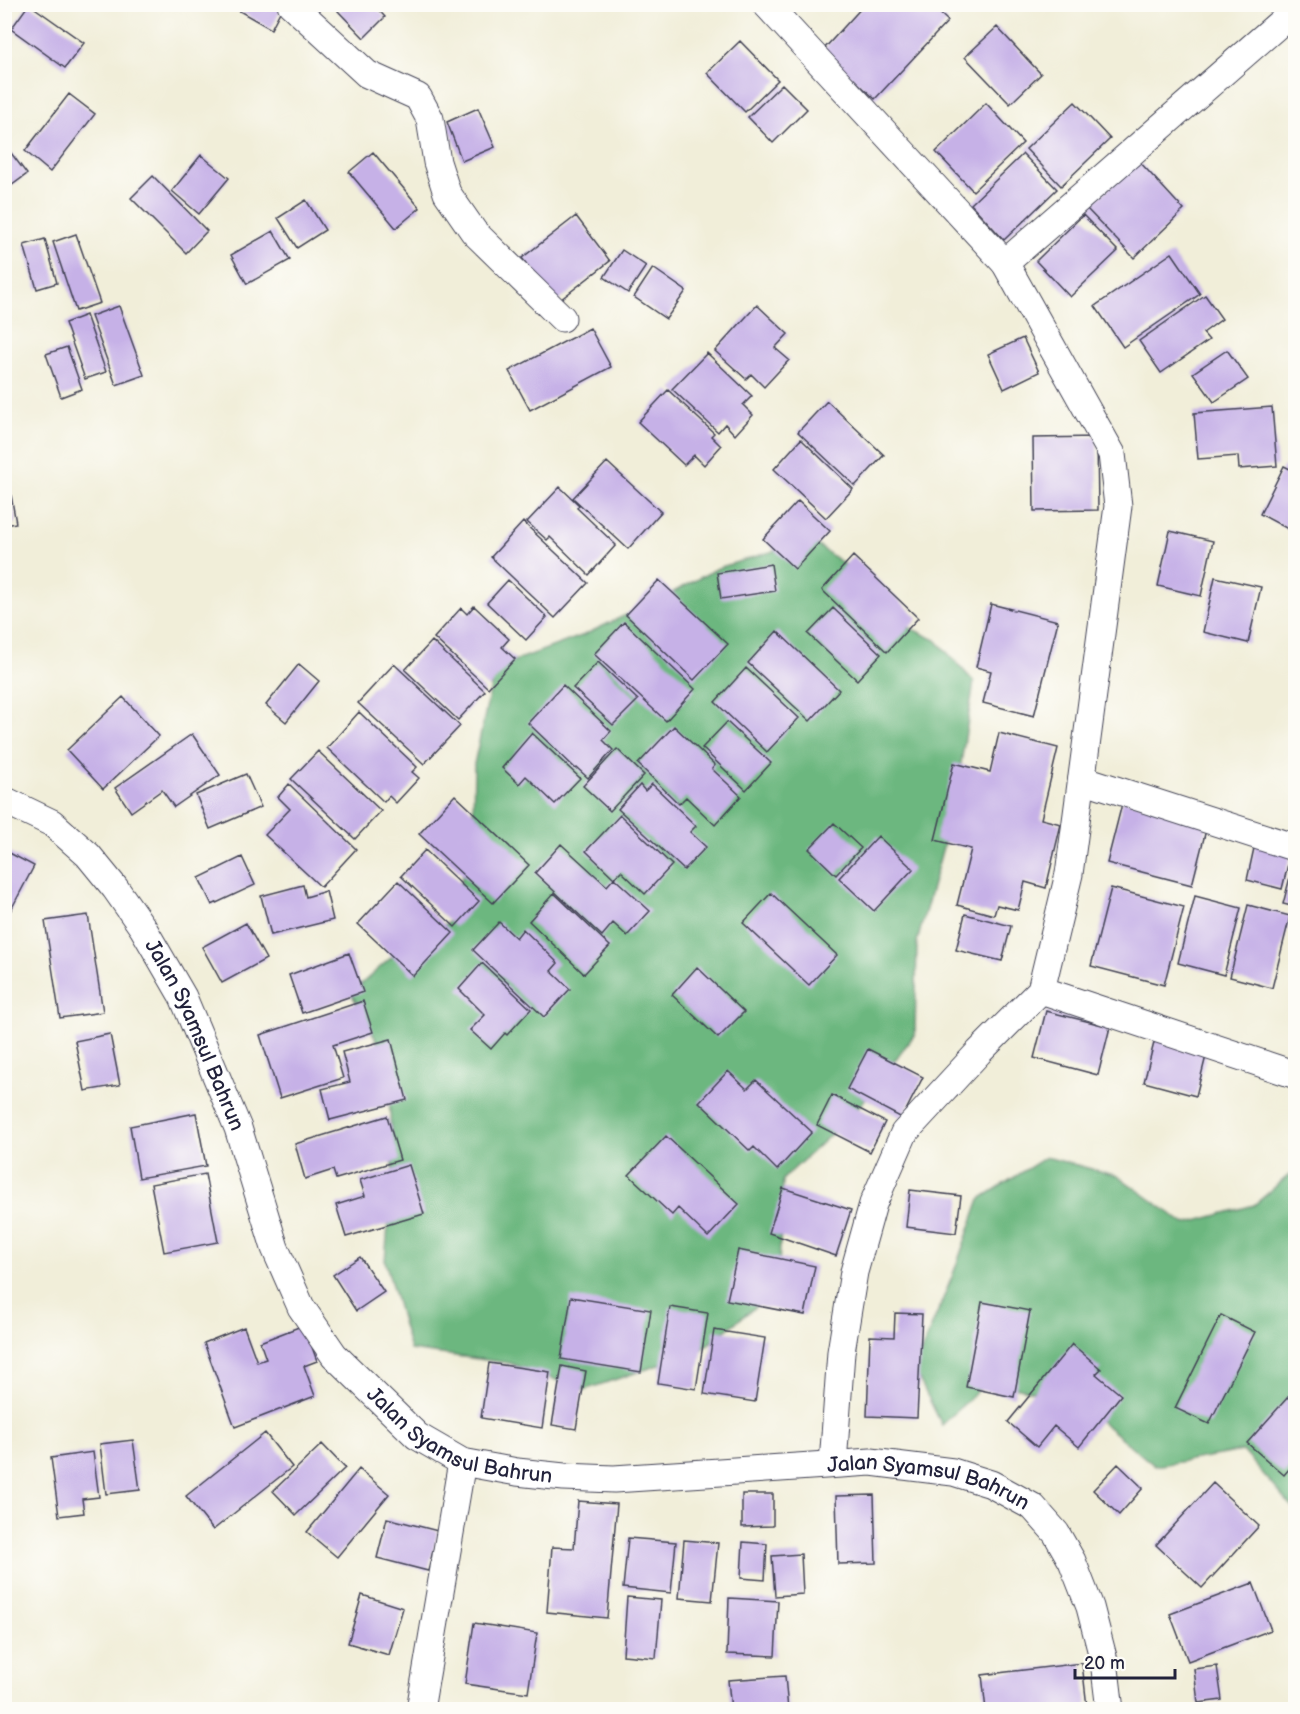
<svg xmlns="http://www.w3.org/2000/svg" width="1300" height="1714" font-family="'Balsamiq Sans',sans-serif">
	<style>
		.forest { fill: #6cb77f; stroke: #476c5d; stroke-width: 1.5 }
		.building { fill: #c6b1e7 }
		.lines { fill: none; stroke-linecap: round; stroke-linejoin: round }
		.street-casing { stroke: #414153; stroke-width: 29 }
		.street { stroke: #fff; stroke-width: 27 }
		.labels { text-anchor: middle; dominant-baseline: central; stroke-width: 6; stroke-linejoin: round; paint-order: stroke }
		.street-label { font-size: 21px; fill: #22223b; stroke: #fdfcf7 }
	</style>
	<rect width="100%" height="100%" fill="#fdfcf7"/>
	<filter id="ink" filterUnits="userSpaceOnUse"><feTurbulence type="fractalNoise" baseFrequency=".0167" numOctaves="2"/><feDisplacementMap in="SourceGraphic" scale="12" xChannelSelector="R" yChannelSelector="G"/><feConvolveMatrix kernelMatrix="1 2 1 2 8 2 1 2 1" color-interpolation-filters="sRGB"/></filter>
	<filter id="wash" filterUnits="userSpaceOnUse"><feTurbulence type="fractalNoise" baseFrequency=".008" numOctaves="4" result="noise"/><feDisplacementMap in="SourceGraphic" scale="24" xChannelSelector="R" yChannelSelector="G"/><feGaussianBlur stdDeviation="1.35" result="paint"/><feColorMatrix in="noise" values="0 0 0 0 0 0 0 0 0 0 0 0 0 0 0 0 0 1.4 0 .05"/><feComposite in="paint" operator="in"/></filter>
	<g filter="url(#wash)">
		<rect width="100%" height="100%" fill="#f1eed9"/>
		<!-- forest -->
		<path class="forest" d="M810 540 851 569 897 622 936 640 974 682 954 807 917 942 915 1034 856 1111 783 1179 778 1289 698 1352 584 1390 509 1363 410 1350 385 1261 393 1168 387 1060 351 993 403 947 453 920 473 825 474 764 495 668 584 635 668 595 718 568Z
			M1046 1157 1118 1176 1185 1224 1254 1205 1295 1170V1510L1243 1451 1155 1466 1076 1401 988 1381 942 1425 914 1369 952 1277 980 1199Z"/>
		<g id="blocks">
			<!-- building -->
			<path class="building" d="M29 4 84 43 65 68 11 29Z
				M227 4H284L271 29Z
				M345 4H373L385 17 364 38 338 11Z
				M865 4H930L948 21 875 99 823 50Z
				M997 27 1041 74 1010 104 965 57Z
				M740 41 778 80 745 112 707 73Z
				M782 84 807 109 773 143 748 117Z
				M69 94 95 114 50 172 25 151Z
				M1075 102 1110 139 1061 186 1026 149Z
				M986 103 1023 143 973 191 936 152Z
				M478 108 495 147 462 161 447 122Z
				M373 152 420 208 396 228 349 172Z
				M11 153 27 174 4 191V158Z
				M1023 154 1057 189 1004 240 971 204Z
				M201 155 229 178 199 214 172 191Z
				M1138 160 1184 210 1134 258 1087 209Z
				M153 176 207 231 186 253 131 198Z
				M306 200 325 230 297 248 278 218Z
				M1083 215 1118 251 1070 297 1036 261Z
				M576 216 610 261 556 303 522 258Z
				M273 231 290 260 247 284 231 255Z
				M76 234 100 303 76 311 53 242Z
				M45 239 57 283 37 289 24 245Z
				M622 250 646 266 628 293 604 277Z
				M1172 253 1200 294 1123 347 1095 306Z
				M653 268 686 291 666 319 634 297Z
				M1205 295 1222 319 1203 333 1209 340 1161 373 1139 341Z
				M757 305 788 334 775 348 789 360 764 387 751 374 746 379 715 351Z
				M119 306 144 375 116 385 91 316Z
				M86 315 106 372 85 379 65 323Z
				M590 328 611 367 530 410 509 371Z
				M1023 338 1039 372 1004 389 988 354Z
				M67 347 82 389 61 397 46 354Z
				M1227 350 1248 379 1214 402 1193 373Z
				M707 353 752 396 743 405 753 415 735 435 725 424 718 432 672 389Z
				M668 390 714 433 711 436 721 446 704 465 694 455 684 465 638 422Z
				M827 401 884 455 855 486 798 432Z
				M1272 407 1277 466 1239 469 1238 456 1198 459 1194 413Z
				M1097 437 1098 510 1034 511 1033 438Z
				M801 439 853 489 826 518 774 469Z
				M607 462 661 512 628 549 573 498Z
				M1284 466 1296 472V514L1288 529 1260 514Z
				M9 484 16 523 4 525V485Z
				M560 487 579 505 577 508 616 545 589 575 550 537 547 540 527 522Z
				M798 501 830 531 795 569 763 539Z
				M523 522 588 583 555 618 491 557Z
				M1170 531 1213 541 1201 596 1158 586Z
				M853 556 918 618 887 652 822 590Z
				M771 564 775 591 721 599 717 573Z
				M1215 577 1261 587 1248 643 1203 632Z
				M508 580 547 617 526 640 487 603Z
				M659 580 728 644 694 680 626 615Z
				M991 604 1058 621 1034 716 983 703 991 671 976 667Z
				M474 606 509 639 502 647 515 659 488 688 434 638 461 608 467 614Z
				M833 608 881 654 857 680 808 634Z
				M624 622 695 689 666 721 594 654Z
				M777 631 839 690 810 721 748 663Z
				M432 641 485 691 458 720 405 670Z
				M598 662 638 700 613 725 573 688Z
				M299 664 319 681 286 722 266 705Z
				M394 664 460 726 424 764 358 703Z
				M746 668 799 718 767 752 715 702Z
				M563 685 611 731 603 740 613 750 588 778 577 768 576 769 528 723Z
				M123 697 159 736 103 789 67 750Z
				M359 712 417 767 412 772 419 778 396 803 389 796 384 802 327 748Z
				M727 722 771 763 746 790 702 748Z
				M674 726 715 765 712 769 741 796 715 825 686 797 679 804 638 764Z
				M532 733 580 778 555 804 526 776 519 784 502 768Z
				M999 733 1058 748 1041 819 1061 824 1046 888 1025 882 1018 910 997 905 994 915 957 905 971 849 935 840 954 763 990 772Z
				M192 734 220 775 174 807 162 790 131 812 115 788Z
				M617 749 644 775 610 811 583 786Z
				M318 751 381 811 355 839 291 779Z
				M246 774 261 807 210 829 196 795Z
				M289 784 356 849 321 887 265 835 290 809 278 797Z
				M652 784 696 826 690 832 706 847 684 870 618 809 640 785 645 791Z
				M455 795 529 865 493 903 419 834Z
				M1123 800 1208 822 1192 885 1107 863Z
				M620 815 672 865 645 894 621 871 614 878 586 851Z
				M834 823 861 848 836 875 809 849Z
				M878 836 913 869 874 911 839 878Z
				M1256 839 1292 848 1282 889 1247 880Z
				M561 844 607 886 614 878 650 911 627 936 613 923 602 936 535 873Z
				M4 850 34 866 4 923Z
				M425 850 479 901 455 927 401 876Z
				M242 857 255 885 212 905 199 878Z
				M1295 858H1296V907L1283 904Z
				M398 881 453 933 413 976 358 924Z
				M303 885 306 897 326 891 333 920 271 935 261 896Z
				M1111 888 1184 907 1164 985 1091 966Z
				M554 893 610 946 584 974 529 921Z
				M771 893 837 955 809 985 743 923Z
				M1195 896 1241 908 1224 975 1178 963Z
				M1248 905 1290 916 1272 988 1230 977Z
				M965 914 1011 926 1002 961 956 950Z
				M88 915 103 1012 60 1018 45 921Z
				M499 922 516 938 523 929 558 963 551 971 570 989 544 1017 473 950Z
				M246 923 266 959 222 983 202 947Z
				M349 953 363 992 302 1013 289 975Z
				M482 963 531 1009 507 1035 505 1033 491 1049 470 1030 485 1015 459 989Z
				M697 967 744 1012 718 1038 672 995Z
				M363 1001 373 1032 333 1045 343 1078 280 1098 260 1035Z
				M1046 1011 1110 1027 1098 1075 1034 1058Z
				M110 1034 120 1085 85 1091 75 1041Z
				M1156 1035 1208 1048 1196 1096 1144 1082Z
				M391 1039 407 1100 330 1120 322 1089 350 1082 342 1052Z
				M868 1049 923 1077 902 1118 847 1089Z
				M728 1071 747 1089 756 1080 812 1132 777 1170 754 1147 750 1151 699 1102Z
				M832 1095 885 1122 870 1152 817 1125Z
				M196 1113 206 1166 139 1178 130 1126Z
				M387 1116 400 1160 336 1179 333 1170 305 1179 295 1144Z
				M666 1136 739 1204 708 1237 678 1208 672 1215 629 1175Z
				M409 1165 424 1214 346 1237 336 1205 365 1196 360 1180Z
				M205 1174 218 1242 164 1252 151 1184Z
				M783 1188 851 1210 836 1256 769 1233Z
				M910 1190 961 1196 956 1233 906 1227Z
				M738 1250 815 1266 805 1315 727 1300Z
				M360 1257 384 1292 356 1311 333 1275Z
				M571 1297 651 1310 641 1372 561 1359Z
				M982 1302 1030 1311 1014 1397 966 1387Z
				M670 1307 708 1313 696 1389 658 1383Z
				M895 1313 922 1314 917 1418 867 1416 870 1336 894 1337Z
				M1221 1315 1255 1332 1209 1424 1175 1408Z
				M304 1325 317 1361 304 1366 315 1396 235 1427 204 1343 244 1327 257 1362 266 1359 260 1342Z
				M714 1330 765 1338 755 1402 704 1394Z
				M1072 1344 1101 1369 1096 1374 1121 1395 1079 1447 1054 1426 1037 1447 1008 1422Z
				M489 1363 550 1372 542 1428 481 1418Z
				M562 1366 586 1371 576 1429 552 1425Z
				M1296 1388V1461L1284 1475 1247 1443Z
				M265 1433 292 1467 213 1530 186 1496Z
				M133 1440 140 1490 106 1494 100 1444Z
				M322 1444 345 1468 296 1515 273 1491Z
				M93 1452 99 1497 82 1499 84 1513 59 1516 51 1458Z
				M1118 1464 1143 1488 1119 1515 1093 1490Z
				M359 1469 389 1494 337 1557 307 1532Z
				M1213 1483 1259 1526 1202 1588 1156 1545Z
				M742 1494H773V1526L742 1527Z
				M874 1495 876 1563 838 1564 836 1496Z
				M578 1501 617 1504 607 1618 547 1612 552 1547 574 1548Z
				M387 1518 438 1531 428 1571 377 1558Z
				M628 1538 676 1542 671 1593 623 1588Z
				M684 1540 718 1543 712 1601 679 1598Z
				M743 1542 767 1544 765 1580 741 1578Z
				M801 1554 803 1594 775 1596 772 1556Z
				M1253 1583 1271 1630 1188 1661 1170 1614Z
				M362 1595 403 1608 389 1655 348 1643Z
				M627 1597 661 1600 656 1658 623 1655Z
				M729 1598 778 1601 775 1656 727 1654Z
				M474 1623 537 1633 528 1693 465 1684Z
				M1082 1663 1087 1707 1063 1710H986L982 1675Z
				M1217 1666 1222 1700 1198 1703 1194 1669Z
				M785 1676 788 1710H731L728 1680Z"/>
		</g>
	</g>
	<g filter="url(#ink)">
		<use href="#blocks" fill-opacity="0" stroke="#414153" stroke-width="1.5"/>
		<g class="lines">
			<!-- street casing -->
			<g class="street-casing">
				<g id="street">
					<path d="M291 4 367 74 418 97 430 119 437 162 447 193 474 232 562 318"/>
					<path d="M766 4 1005 263 1112 454 1118 506 1069 874 1041 990 979 1052 904 1133 873 1204 854 1272 841 1352 833 1464"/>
					<path d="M1005 263 1296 9"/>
					<path d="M1082 779 1296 848"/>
					<path id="s1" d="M4 800 52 823 88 855 115 888 143 928 183 997 238 1128 275 1248 301 1307 334 1355 417 1436 462 1462 517 1472 564 1477 614 1479 871 1462 953 1472 991 1484 1033 1507 1056 1533 1072 1561 1090 1607 1104 1661 1110 1710"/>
					<path d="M1041 990 1296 1075"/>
					<path d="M420 1710 462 1462"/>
				</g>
			</g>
			<!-- street -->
			<use href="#street" class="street"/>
		</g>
	</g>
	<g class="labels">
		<!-- street labels -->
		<g class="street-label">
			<text stroke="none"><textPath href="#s1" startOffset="312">Jalan Syamsul Bahrun</textPath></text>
			<text stroke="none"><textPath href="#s1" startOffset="818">Jalan Syamsul Bahrun</textPath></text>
			<text stroke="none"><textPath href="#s1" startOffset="1302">Jalan Syamsul Bahrun</textPath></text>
		</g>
	</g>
	<!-- margin -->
	<rect width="1300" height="1714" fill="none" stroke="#fdfcf7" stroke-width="24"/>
	<!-- scale -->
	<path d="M1075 1669v9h100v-9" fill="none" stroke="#22223b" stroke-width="3"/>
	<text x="1084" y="1669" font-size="18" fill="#22223b" stroke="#fdfcf7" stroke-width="4.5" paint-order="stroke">20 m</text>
</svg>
